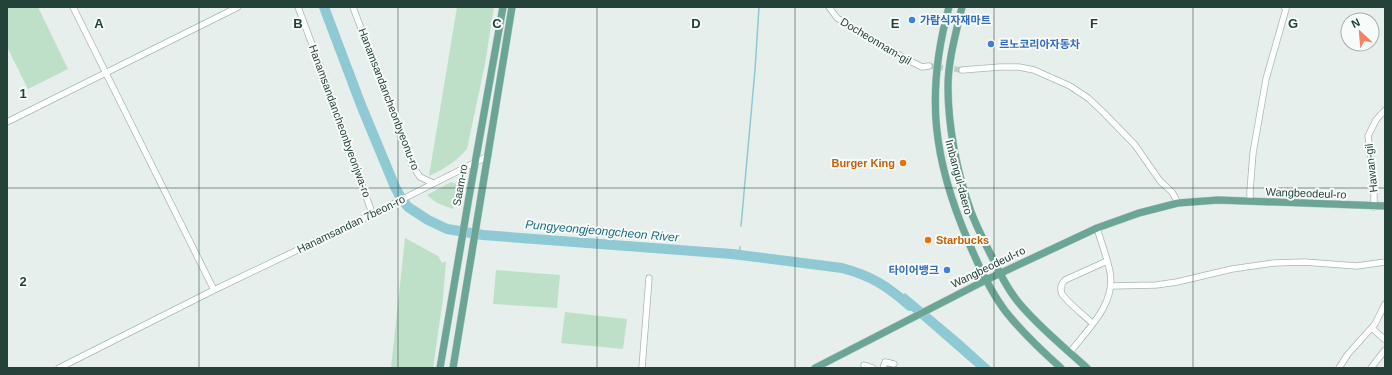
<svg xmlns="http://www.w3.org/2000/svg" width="1392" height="375" font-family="Helvetica,'Noto Sans KR',sans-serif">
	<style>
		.green { fill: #bfe0c8 }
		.water { fill: #8ec9d4 }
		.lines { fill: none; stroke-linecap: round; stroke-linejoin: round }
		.stream { stroke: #8ec9d4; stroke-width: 1.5 }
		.river { stroke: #8ec9d4; stroke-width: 10 }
		.minor-tunnel { stroke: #bfccc8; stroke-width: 5.5; stroke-dasharray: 5.5 3; stroke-linecap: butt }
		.minor-casing { stroke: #a8b8b2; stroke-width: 7 }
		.major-casing { stroke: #c2cac8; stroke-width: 8 }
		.minor { stroke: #fff; stroke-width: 5.5 }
		.major { stroke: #6aa596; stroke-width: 7 }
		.grid { fill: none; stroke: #24423a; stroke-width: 1; stroke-opacity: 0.55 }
		.shop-dot { fill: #3f7fe0; stroke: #f7fbf9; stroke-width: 1.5 }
		.food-dot { fill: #e8710a; stroke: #f7fbf9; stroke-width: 1.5 }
		.labels { text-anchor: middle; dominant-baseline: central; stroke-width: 4; stroke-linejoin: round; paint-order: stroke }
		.shop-label { font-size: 11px; font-weight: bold; fill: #366cbe; stroke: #f7fbf9; text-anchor: start }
		.street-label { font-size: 11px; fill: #24423a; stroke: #f7fbf9 }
		.food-label { font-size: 11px; font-weight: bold; fill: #c56008; stroke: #f7fbf9; text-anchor: end }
		.water-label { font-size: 12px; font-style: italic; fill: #1c6f80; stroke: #f7fbf9 }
		.grid-label { font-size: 13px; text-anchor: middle; font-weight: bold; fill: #24423a; stroke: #f7fbf9; stroke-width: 4; stroke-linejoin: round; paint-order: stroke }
	</style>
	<rect width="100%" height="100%" fill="#e6efeb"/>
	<!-- green -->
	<path class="green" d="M7 7H38L68 69 28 89 7 47Z
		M457 7H494L485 64 467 149C456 162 444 169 429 176Z
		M451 182 457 184 458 189 453 209 437 203 427 195Z
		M405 238 438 256 442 263 446 261 443 299 433 368H391Z
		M496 270 560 275 557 308 493 304Z
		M565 312 627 319 623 349 561 343Z"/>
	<!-- water -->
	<path class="water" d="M905 293 961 340 992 368H977L899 300Z"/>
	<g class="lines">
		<!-- stream -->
		<path class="stream" d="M741 226 755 70 759 7
			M739 255 740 247"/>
		<!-- river -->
		<path class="river" d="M324 7 361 105 395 187 401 198 408 207 428 220 447 229 483 235 732 254 842 268C872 276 887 286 910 306"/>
		<!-- minor-tunnel -->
		<path class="minor-tunnel" d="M929 66 962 70"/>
		<!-- minor casing -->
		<g class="minor-casing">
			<path id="minor" d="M73 7 214 290
				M298 7 319 63 372 213
				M353 7 412 165 420 177 433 183
				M829 7 837 18 906 59 922 67 929 66
				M962 70 1000 67H1019L1034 70 1070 86 1088 98 1103 112 1135 145 1160 181 1172 192 1178 203
				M7 122 238 7
				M1250 201V191L1253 153 1266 79 1286 9 1284 7
				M1374 207V180L1368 136 1376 120 1385 110
				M1111 286 1156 285 1177 282 1232 269 1274 263 1304 262 1357 266 1385 262
				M1092 323C1085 316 1067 302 1062 294 1060 289 1061 284 1065 280L1107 261
				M1372 328 1385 340
				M1070 352C1088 329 1116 304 1110 272 1107 257 1101 242 1097 228
				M864 365 873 368
				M59 368 214 290 381 210 488 156
				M642 368 649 278
				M883 368 885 362 894 364
				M1339 368 1348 354 1375 324 1385 304
				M1371 368 1385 350"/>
		</g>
		<!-- major casing -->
		<g class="major-casing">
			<path id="major" d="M949 7C925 94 933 160 969 243 979 267 990 291 1006 312 1022 332 1042 351 1061 368
				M962 7C956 33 948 60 948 87 948 127 957 172 970 209 976 226 985 243 993 259 1000 274 1008 290 1019 303 1039 327 1064 347 1087 368
				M440 368 469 197 503 7
				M453 368 512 7
				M815 368 986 280 1097 228 1139 213 1178 203 1218 200 1385 206"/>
		</g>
		<!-- minor -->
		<use href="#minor" class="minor"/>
		<!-- major -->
		<use href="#major" class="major"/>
	</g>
	<!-- grid -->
	<path class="grid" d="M199 7V368M398 7V368M597 7V368M795 7V368M994 7V368M1193 7V368M7 188H1385"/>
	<!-- markers -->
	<g class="shop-dot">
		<circle cx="912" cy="20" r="4"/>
		<circle cx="991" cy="44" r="4"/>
		<circle cx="947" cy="270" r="4"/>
	</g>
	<g class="food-dot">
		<circle cx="903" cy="163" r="4"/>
		<circle cx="928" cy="240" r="4"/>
	</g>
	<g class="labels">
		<!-- shop labels -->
		<g class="shop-label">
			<text x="920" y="20">가람식자재마트</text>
			<text x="999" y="44">르노코리아자동차</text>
			<text x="939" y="270" text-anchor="end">타이어뱅크</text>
		</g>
		<!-- street labels -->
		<g class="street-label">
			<text transform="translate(876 41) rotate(31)">Docheonnam-gil</text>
			<text transform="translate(389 99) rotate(69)">Hanamsandancheonbyeonu-ro</text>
			<text transform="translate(340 121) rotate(70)">Hanamsandancheonbyeonjwa-ro</text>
			<text transform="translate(1371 168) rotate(-96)">Hawan-gil</text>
			<text transform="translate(959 177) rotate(75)">Imbangul-daero</text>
			<text transform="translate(460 185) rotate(-80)">Saam-ro</text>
			<text transform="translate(1306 193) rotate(2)">Wangbeodeul-ro</text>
			<text transform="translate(351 224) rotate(-26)">Hanamsandan 7beon-ro</text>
			<text transform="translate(988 267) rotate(-26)">Wangbeodeul-ro</text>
		</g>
		<!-- food labels -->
		<g class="food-label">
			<text x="895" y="163">Burger King</text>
			<text x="936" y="240" text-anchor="start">Starbucks</text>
		</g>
		<!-- water labels -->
		<g class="water-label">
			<text transform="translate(602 231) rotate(5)">Pungyeongjeongcheon River</text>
		</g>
	</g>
	<g class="grid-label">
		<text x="99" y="28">A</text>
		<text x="298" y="28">B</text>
		<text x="497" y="28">C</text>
		<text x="696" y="28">D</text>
		<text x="895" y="28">E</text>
		<text x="1094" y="28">F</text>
		<text x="1293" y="28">G</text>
		<text x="23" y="98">1</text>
		<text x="23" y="286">2</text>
	</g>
	<!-- border -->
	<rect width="1392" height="375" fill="none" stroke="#24423a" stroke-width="16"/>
	<!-- north arrow -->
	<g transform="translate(1360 32) rotate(334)"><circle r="19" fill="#f7fbf9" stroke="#a3b1ad"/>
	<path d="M0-3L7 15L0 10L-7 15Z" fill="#f4845f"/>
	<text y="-6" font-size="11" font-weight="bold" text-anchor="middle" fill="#24423a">N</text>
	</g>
</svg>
